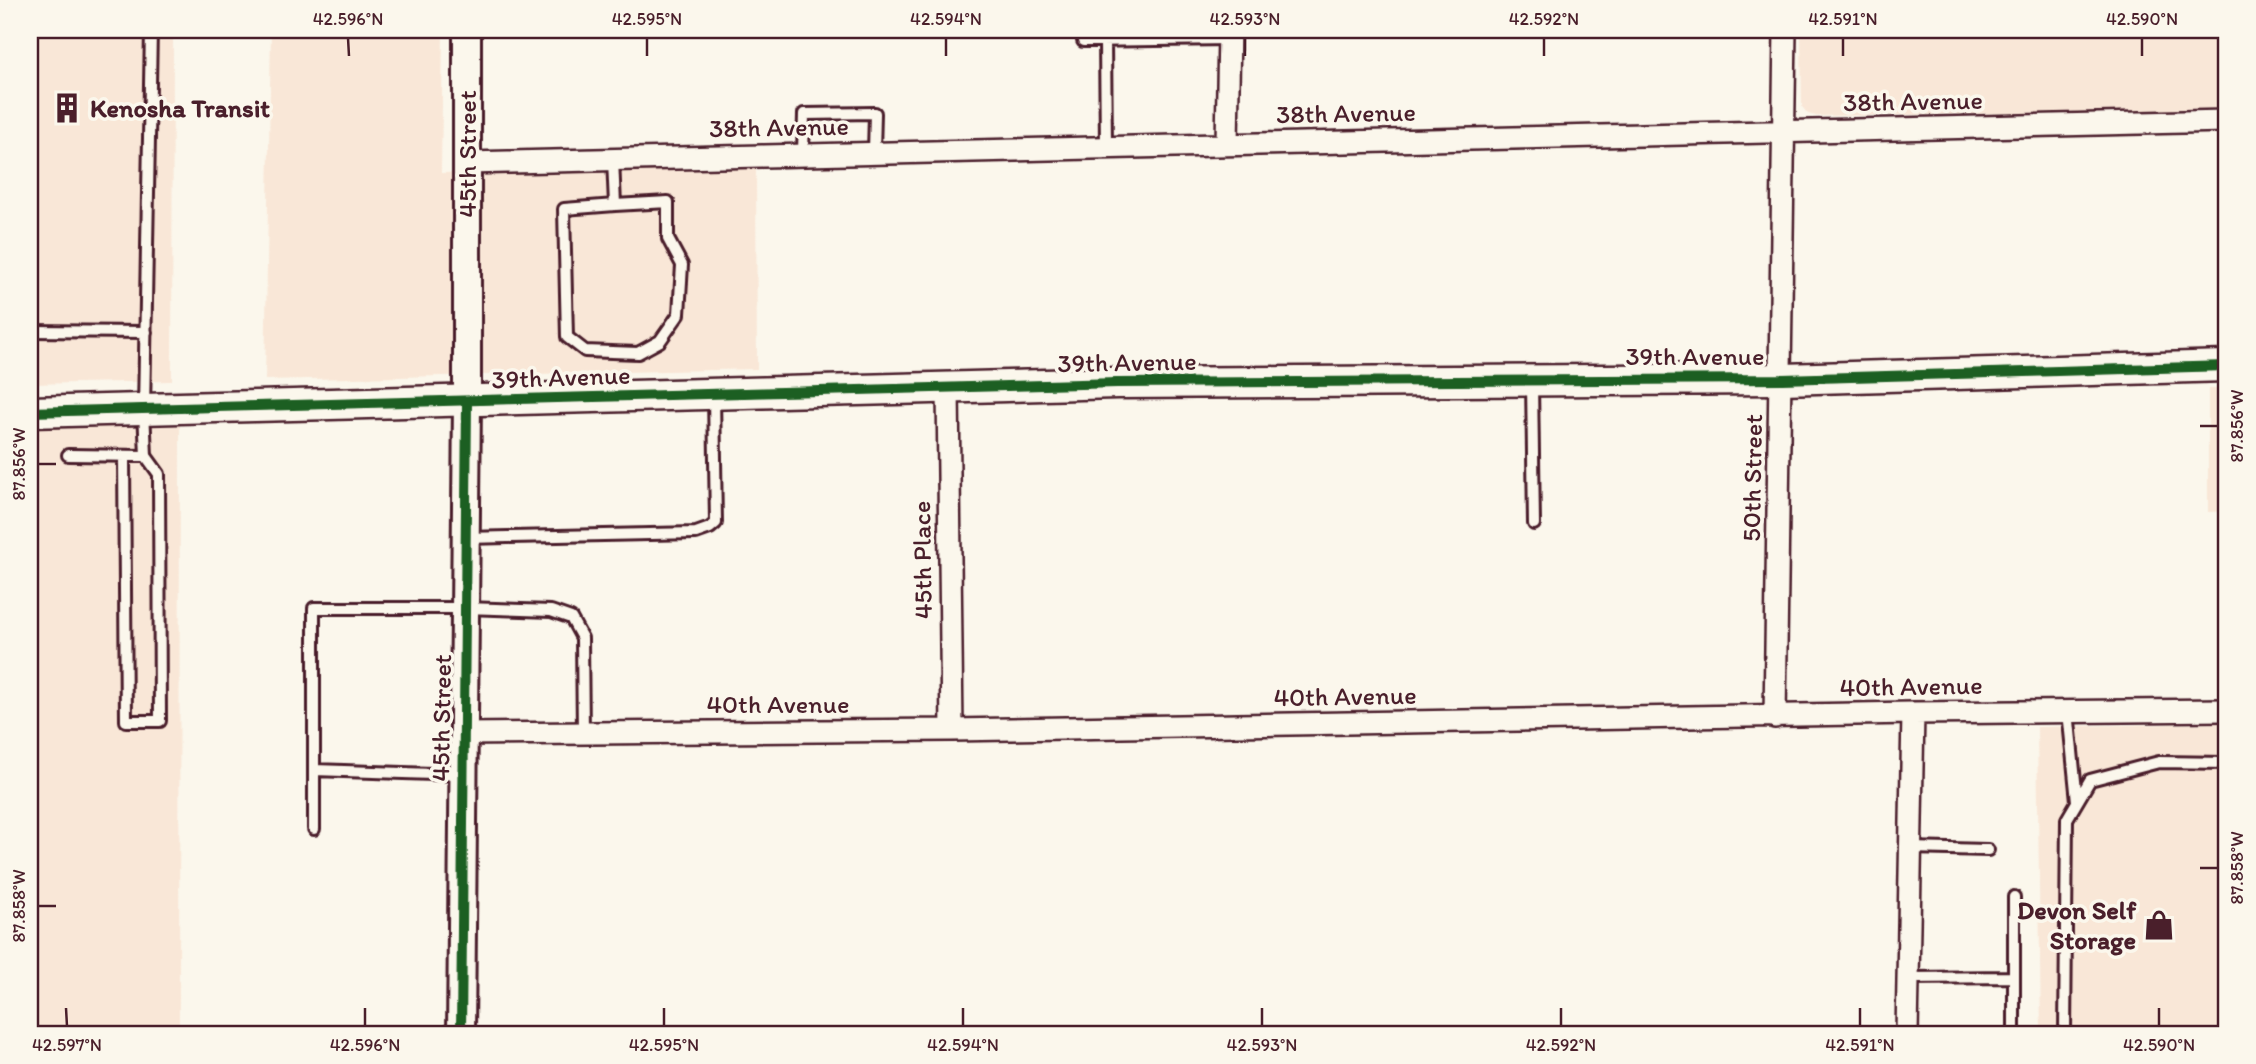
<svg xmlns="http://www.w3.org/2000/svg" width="2256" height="1064" font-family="Itim,sans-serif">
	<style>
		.built { fill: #f9e7d7 }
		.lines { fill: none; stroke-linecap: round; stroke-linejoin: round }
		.service-casing { stroke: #4a1f2b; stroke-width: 16 }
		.minor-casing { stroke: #4a1f2b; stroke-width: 26 }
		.tertiary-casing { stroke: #4a1f2b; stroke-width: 32 }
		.secondary-casing { stroke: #4a1f2b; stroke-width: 35 }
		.service { stroke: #fbf7ec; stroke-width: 10 }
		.minor { stroke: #fbf7ec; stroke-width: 21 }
		.tertiary { stroke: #fbf7ec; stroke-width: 26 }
		.secondary { stroke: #fbf7ec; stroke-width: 30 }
		.cycleway-casing { stroke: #fbf7ec; stroke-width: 15 }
		.cycleway { stroke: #1b5e20; stroke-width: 10 }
		.ticks { fill: none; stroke: #4a1f2b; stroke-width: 2.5 }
		.labels { text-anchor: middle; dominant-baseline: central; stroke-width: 7; stroke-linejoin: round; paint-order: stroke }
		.street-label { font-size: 26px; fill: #4a1f2b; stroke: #fbf7ec }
		.poi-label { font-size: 26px; font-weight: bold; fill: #4a1f2b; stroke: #fbf7ec; text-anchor: start }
		.neatline { fill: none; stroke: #4a1f2b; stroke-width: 2.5 }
		.ticks-label { font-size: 18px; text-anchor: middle; fill: #4a1f2b }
	</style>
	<rect width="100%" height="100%" fill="#fbf7ec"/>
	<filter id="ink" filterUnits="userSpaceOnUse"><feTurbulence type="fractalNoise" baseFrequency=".0143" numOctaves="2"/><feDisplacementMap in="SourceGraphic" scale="14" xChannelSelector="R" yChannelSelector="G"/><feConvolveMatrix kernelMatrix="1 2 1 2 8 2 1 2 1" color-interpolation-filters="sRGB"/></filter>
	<g filter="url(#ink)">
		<!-- built -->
		<path class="built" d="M30 30H173L172 381 30 384Z
			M271 30H443L441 173 756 167 757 369 265 380Z
			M1801 30H2226V110L1816 116 1808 114 1802 107Z
			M2208 389H2226V511L2208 512Z
			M180 425 179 1034H30V428Z
			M2226 723V1034H2041L2037 727Z"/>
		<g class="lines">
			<!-- service casing -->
			<g class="service-casing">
				<path id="service" d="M1083 41 1229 39
					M1105 41 1106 146
					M803 154 804 114 875 113 874 152
					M613 159 615 205 564 209 567 337 585 351 638 353 660 341 679 314 682 265 668 239V202L615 205
					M30 331 146 332
					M1532 383 1534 524
					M68 455 146 456 144 409 151 30
					M124 457 126 721H160L159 474 146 456
					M466 538 696 533 710 528 716 523 714 395
					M2068 711 2077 801
					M463 775 314 770V608H465L551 611 571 618 582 638 583 733
					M314 829V770
					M1910 848 1988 850
					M1908 978 2014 977
					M2014 1034V897
					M2065 1034 2067 819 2090 780 2159 762 2226 763"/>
			</g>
			<!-- minor casing -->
			<g class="minor-casing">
				<path id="minor" d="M1227 143 1229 30
					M468 163 2226 121
					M948 389 952 730
					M1775 717 1785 30
					M464 734 952 730 1913 713 2226 710
					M1907 1034 1913 713"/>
			</g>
			<!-- tertiary casing -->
			<g class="tertiary-casing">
				<path id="tertiary" d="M461 1034 467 402V30"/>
			</g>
			<!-- secondary casing -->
			<g class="secondary-casing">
				<path id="secondary" d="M30 412 1117 383 1782 379 2226 366"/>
			</g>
			<!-- service -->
			<use href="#service" class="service"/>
			<!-- minor -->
			<use href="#minor" class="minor"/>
			<!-- tertiary -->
			<use href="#tertiary" class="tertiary"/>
			<!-- secondary -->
			<use href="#secondary" class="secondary"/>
			<!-- cycleway casing -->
			<g class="cycleway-casing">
				<path id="cycleway" d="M30 412 1117 383 1782 379 2226 366
					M461 1034 467 402"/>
			</g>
			<!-- cycleway -->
			<use href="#cycleway" class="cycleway"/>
		</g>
	</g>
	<!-- ticks -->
	<path class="ticks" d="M348 38 349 56M647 38V56M946 38V56M1245 38V56M1544 38V56M1843 38V56M2142 38V56M2200 426H2218M38 464H56M2200 868H2218M38 906H56M66 1008 67 1026M365 1008V1026M664 1008V1026M963 1008V1026M1262 1008V1026M1561 1008V1026M1860 1008V1026M2159 1008V1026"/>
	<!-- icons -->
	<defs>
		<g id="building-bare" transform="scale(2.415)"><path d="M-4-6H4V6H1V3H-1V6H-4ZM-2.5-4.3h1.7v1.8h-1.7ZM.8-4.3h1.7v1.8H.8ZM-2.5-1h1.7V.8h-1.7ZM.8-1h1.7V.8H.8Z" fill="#4a1f2b" stroke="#fbf7ec" stroke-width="2.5" paint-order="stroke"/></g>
		<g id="shop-bare" transform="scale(2.415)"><path d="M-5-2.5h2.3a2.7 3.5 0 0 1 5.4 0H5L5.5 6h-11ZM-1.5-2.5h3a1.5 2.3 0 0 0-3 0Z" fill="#4a1f2b" stroke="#fbf7ec" stroke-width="2.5" paint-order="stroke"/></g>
	</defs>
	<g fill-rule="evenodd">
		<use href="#building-bare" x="67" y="108"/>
		<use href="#shop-bare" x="2159" y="925"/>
	</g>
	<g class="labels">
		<!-- street labels -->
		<g class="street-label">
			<text transform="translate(1913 101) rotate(-1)">38th Avenue</text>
			<text transform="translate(1346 113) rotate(-1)">38th Avenue</text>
			<text transform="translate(779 127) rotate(-1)">38th Avenue</text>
			<text transform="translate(467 154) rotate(-90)">45th Street</text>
			<text x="1695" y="356">39th Avenue</text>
			<text transform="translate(1127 362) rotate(-1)">39th Avenue</text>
			<text transform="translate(561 377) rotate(-2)">39th Avenue</text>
			<text transform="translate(1752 478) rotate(-89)">50th Street</text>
			<text transform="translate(922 560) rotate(-91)">45th Place</text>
			<text transform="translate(1911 686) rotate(-1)">40th Avenue</text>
			<text transform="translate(1345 696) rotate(-1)">40th Avenue</text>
			<text x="778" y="704">40th Avenue</text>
			<text transform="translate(441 718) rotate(-89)">45th Street</text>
		</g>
		<!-- poi labels -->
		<g class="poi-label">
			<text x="90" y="108">Kenosha Transit</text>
			<text x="2136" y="910" text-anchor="end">Devon Self<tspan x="2136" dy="30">Storage</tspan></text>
		</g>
	</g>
	<!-- margin -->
	<rect width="2256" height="1064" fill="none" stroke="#fbf7ec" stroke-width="77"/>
	<rect x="38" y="38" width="2180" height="988" class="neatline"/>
	<g class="ticks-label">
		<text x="348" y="25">42.596°N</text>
		<text x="647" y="25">42.595°N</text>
		<text x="946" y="25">42.594°N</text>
		<text x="1245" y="25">42.593°N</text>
		<text x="1544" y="25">42.592°N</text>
		<text x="1843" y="25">42.591°N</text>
		<text x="2142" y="25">42.590°N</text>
		<text transform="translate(2237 426) rotate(-90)" y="6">87.856°W</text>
		<text transform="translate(19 464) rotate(-90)" y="6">87.856°W</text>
		<text transform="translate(2237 868) rotate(-90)" y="6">87.858°W</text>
		<text transform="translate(19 906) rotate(-90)" y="6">87.858°W</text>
		<text x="67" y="1051">42.597°N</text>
		<text x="365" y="1051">42.596°N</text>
		<text x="664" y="1051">42.595°N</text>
		<text x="963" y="1051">42.594°N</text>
		<text x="1262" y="1051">42.593°N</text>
		<text x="1561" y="1051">42.592°N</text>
		<text x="1860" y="1051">42.591°N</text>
		<text x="2159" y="1051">42.590°N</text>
	</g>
</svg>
